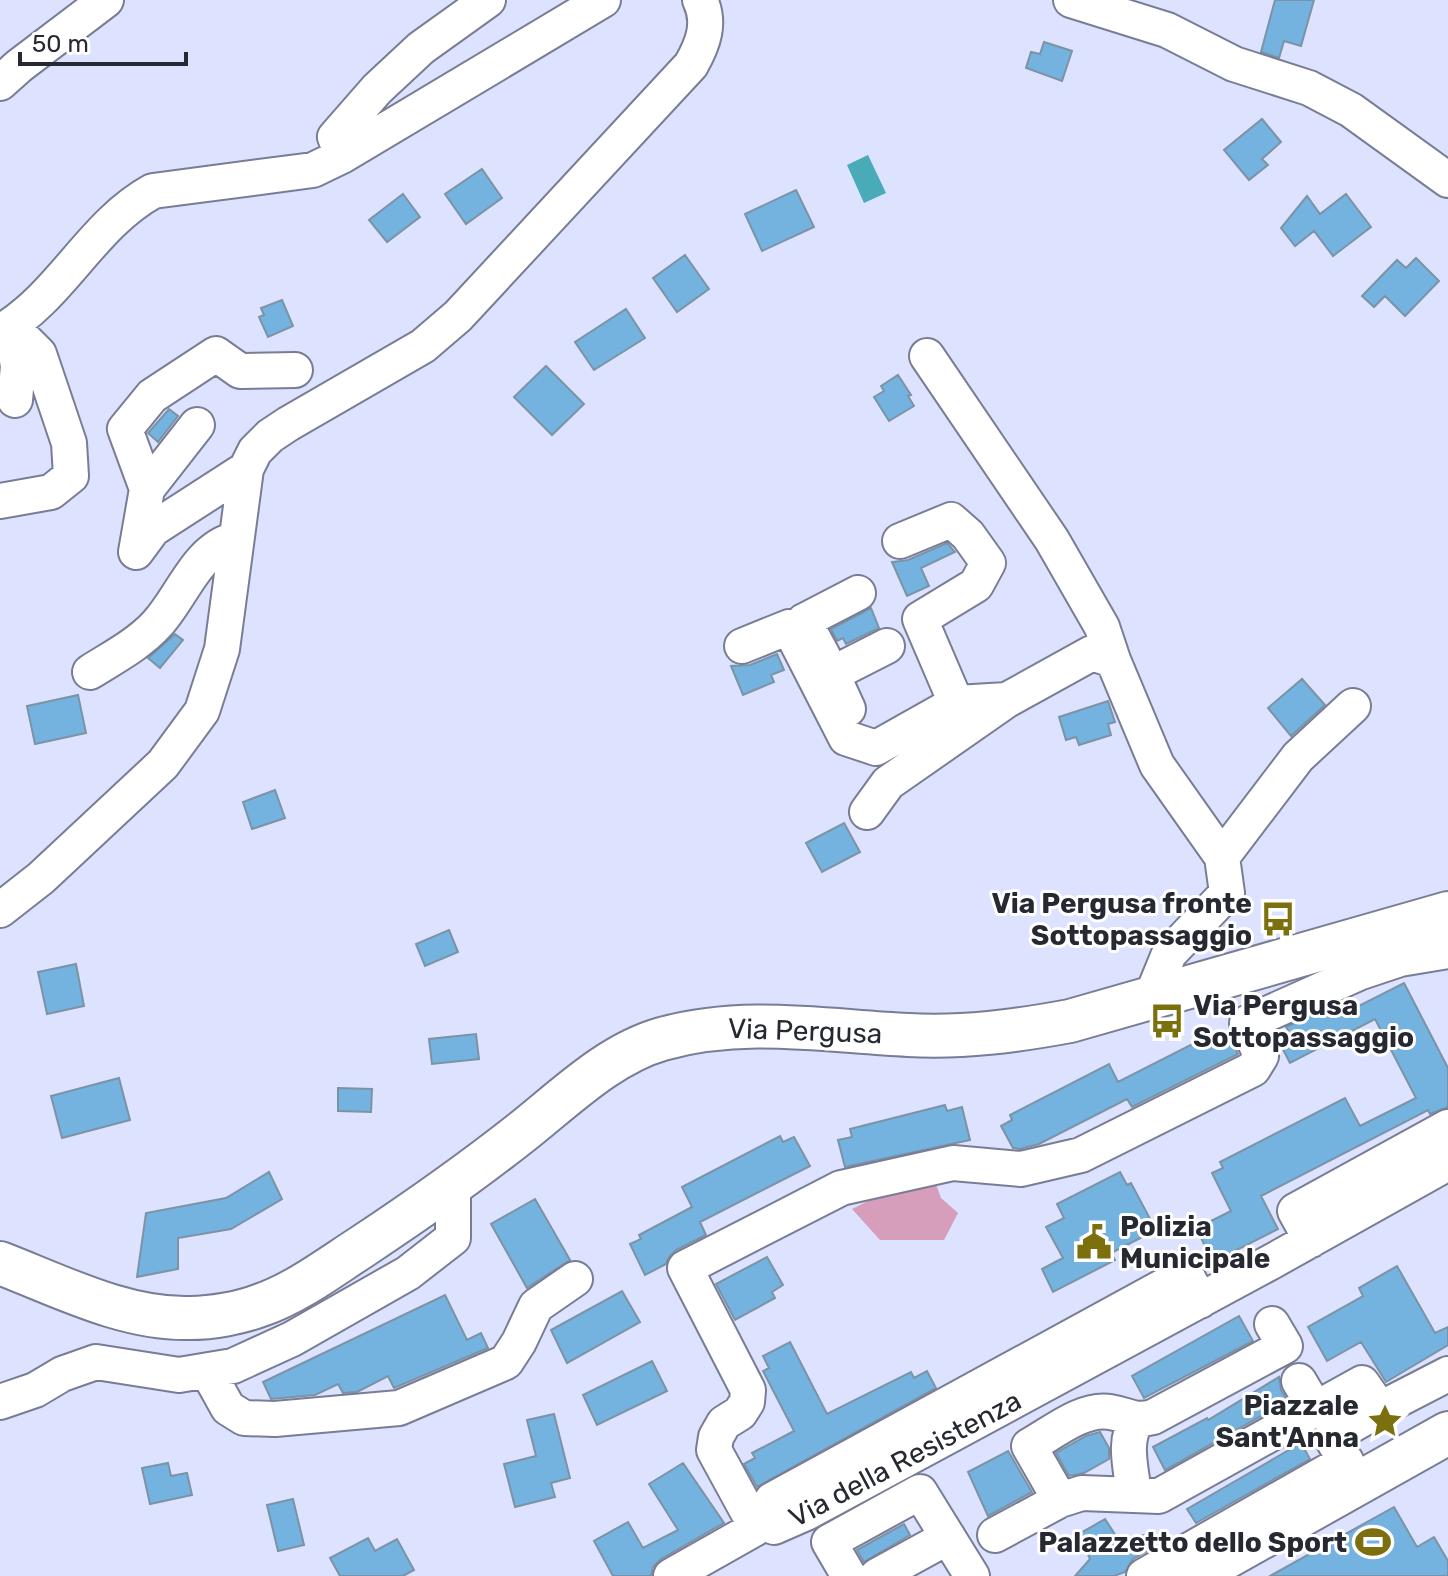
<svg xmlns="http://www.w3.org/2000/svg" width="1448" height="1576" viewBox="0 0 1448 1576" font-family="Rubik,sans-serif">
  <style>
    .green { fill: #d69ebb }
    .water { fill: #48abb7 }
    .building { fill: #74b2e0; stroke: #7c93a5; stroke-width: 2 }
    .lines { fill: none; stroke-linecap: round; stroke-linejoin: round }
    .minor-casing { stroke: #787d95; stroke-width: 38 }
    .major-casing { stroke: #787d95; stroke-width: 46 }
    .minor { stroke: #fff; stroke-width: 34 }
    .major { stroke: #fff; stroke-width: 42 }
    .labels { text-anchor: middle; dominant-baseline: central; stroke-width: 6; stroke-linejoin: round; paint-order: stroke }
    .poi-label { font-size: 28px; font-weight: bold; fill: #262832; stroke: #fff; text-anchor: end }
    .street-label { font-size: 28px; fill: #262832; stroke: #fff }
  </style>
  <rect width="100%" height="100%" fill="#dde3fe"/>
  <path class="green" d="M936,1184L941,1198L958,1213L944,1240H880L852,1209L874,1198Z"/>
  <path class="water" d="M868,155L886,193L864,203L847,165Z"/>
  <path class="building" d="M1275,0H1314L1301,46L1284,41L1279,58L1261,52Z
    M1044,42L1072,51L1062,81L1026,68L1031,52L1040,54Z
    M1262,119L1281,142L1262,159L1268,165L1249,180L1224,150Z
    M482,169L502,198L466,224L445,194Z
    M796,190L814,227L762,251L745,214Z
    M403,194L420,217L387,242L369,220Z
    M1346,194L1371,227L1333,256L1314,231L1295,246L1281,228L1307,196L1320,214Z
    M685,255L709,289L677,312L653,278Z
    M1416,258L1439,281L1405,316L1385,296L1374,307L1362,296L1397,260L1406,268Z
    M282,300L293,326L268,337L259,317L264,315L261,308Z
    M626,309L645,338L594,370L575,342Z
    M546,366L584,404L552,435L514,397Z
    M898,375L911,395L908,396L914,406L889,421L874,397L884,391L881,386Z
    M169,409L178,416L158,442L148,433Z
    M947,543L955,552L921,568L929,586L907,596L892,562L908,560Z
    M871,608L879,628L846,644L843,638L837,641L831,629Z
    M175,634L183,640L160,668L148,658Z
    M777,654L784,670L771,675L774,682L743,695L731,666L750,665Z
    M1302,679L1325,705L1291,736L1268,708Z
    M78,695L86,733L35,744L27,706Z
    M1108,701L1115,722L1108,724L1111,735L1079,745L1076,737L1066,740L1059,717Z
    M275,790L285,818L252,829L243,802Z
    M844,823L860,852L822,872L806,843Z
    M449,930L458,952L425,966L416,944Z
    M76,964L84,1006L47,1014L38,972Z
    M1404,983L1448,1068V1107L1430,1114L1428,1110L1261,1196L1278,1229L1213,1262L1199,1234L1210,1228L1207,1223L1231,1211L1212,1173L1223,1168L1220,1162L1345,1098L1360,1126L1416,1098L1375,1019L1290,1063L1276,1036L1288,1030L1286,1027L1342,1002L1347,1012Z
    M1218,1031L1221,1037L1229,1032L1238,1054L1132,1107L1127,1099L1039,1144L1020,1149L1013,1148L1001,1126L1012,1120L1010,1115L1109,1064L1118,1082Z
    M476,1034L479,1059L432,1064L429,1039Z
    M119,1078L130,1120L62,1138L51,1096Z
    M338,1088L372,1089L371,1112L338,1111Z
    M945,1105L947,1111L962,1107L970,1140L845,1167L838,1140L852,1137L850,1129Z
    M780,1136L783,1142L794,1137L810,1166L700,1222L706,1235L676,1250L669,1257L666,1264L645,1275L630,1244L641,1239L639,1235L692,1207L682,1187Z
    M269,1172L282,1199L231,1229L178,1238V1269L137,1277L146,1213L226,1198Z
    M1120,1172L1127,1185L1131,1183L1156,1230L1111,1253L1115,1260L1053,1292L1042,1269L1063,1258L1046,1227L1064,1218L1057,1204Z
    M535,1199L570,1260L527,1288L491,1224Z
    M767,1257L783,1285L772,1292L775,1298L735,1320L716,1284Z
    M1397,1266L1435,1333L1448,1327V1345L1386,1382L1361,1342L1327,1361L1308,1327L1363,1296L1359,1288Z
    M622,1291L640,1322L567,1363L551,1330Z
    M445,1295L467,1340L481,1333L488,1348L394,1388L388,1376L357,1392L343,1393L338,1384L315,1395L271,1399L263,1382Z
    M1239,1316L1253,1341L1144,1398L1132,1376Z
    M790,1342L827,1414L911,1372L914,1378L927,1371L936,1388L757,1487L744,1464L755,1458L752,1453L794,1431L763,1371L769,1368L763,1356Z
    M652,1361L667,1391L597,1425L583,1395Z
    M1279,1377L1281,1390L1288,1401L1165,1470L1153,1447L1207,1418L1208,1420Z
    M554,1414L570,1478L551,1483L555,1497L515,1507L504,1464L536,1456L527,1420Z
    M1100,1432L1109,1448V1459L1084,1473L1069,1476L1056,1453L1086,1436Z
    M1301,1443L1310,1459L1196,1523L1187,1509Z
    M1008,1451L1032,1492L988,1516L968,1472Z
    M168,1463L171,1476L187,1473L192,1495L150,1504L142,1468Z
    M683,1463L724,1523L661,1559L653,1567L651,1576H613L594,1541L628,1522L643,1548L678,1530L649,1484Z
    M293,1499L304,1545L278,1551L267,1505Z
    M1394,1507L1417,1547L1434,1537L1448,1561V1576H1270Z
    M1105,1519L1120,1542L1144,1535L1147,1551L1133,1559L1125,1572L1114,1576H1075L1090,1559L1079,1534Z
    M904,1524L910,1535L864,1562L857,1550Z
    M368,1538L375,1551L397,1539L414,1570L403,1576H340L330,1558Z"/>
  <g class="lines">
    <g class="minor-casing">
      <path id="minor" d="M1071,0L1167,30L1234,64L1309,88L1351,110L1448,180
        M0,83L19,66L106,0
        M342,156L335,137L377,89L421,48L488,0
        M11,326L18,366L15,400
        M0,332C62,296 91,225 153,191L313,170L342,156L603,0
        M927,356L1052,540L1102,627L1113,660
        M197,425L147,489L136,552L153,529L246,469
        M147,489L125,429L152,396L216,354L240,371L295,370
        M0,501L51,492L71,476L69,443L39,354L11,326
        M900,541L951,520L968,535L988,563L976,585L920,619L956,703
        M742,646L789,627L846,738L876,748L956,703L1007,700L1092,653L1113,660L1157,765L1222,857L1227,893L1169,954L1151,998
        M823,656L804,621L858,593
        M90,672C112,658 139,644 157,624C183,596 196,549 236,539
        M848,709L832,674L887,646
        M867,812L888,783L1007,700
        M1222,857L1298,757L1353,706
        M0,910L41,878L163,764L202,711L222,649L246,469L255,451L270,436L288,424L423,346L458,316L691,65C703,44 711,23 700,0
        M1448,951L1400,959L1361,972L1247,1023L1261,1056L1253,1069L1081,1155L1021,1169L953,1163L841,1188L685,1268L748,1390L747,1402L740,1413L724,1423L716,1437L714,1450L750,1516L774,1527L806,1513L1271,1262L1448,1163
        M1311,1240L1295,1211L1448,1127
        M208,1372L228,1408L244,1418L275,1419L399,1408L506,1362L519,1342L536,1306L575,1279
        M1299,1381L1315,1408
        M0,1402L35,1390L62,1374L96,1362L179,1375L233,1366L292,1339L408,1273L453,1238V1186
        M1380,1409L1448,1374
        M1134,1495C1132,1471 1122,1441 1137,1421
        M772,1500L1186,1274L1200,1301
        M1060,1500L1029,1446C1051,1434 1083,1407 1110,1412C1129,1415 1133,1422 1153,1417L1285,1346L1272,1324
        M995,1535L1060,1500L1082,1493L1159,1496L1362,1383L1380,1409L1331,1437L1359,1483
        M671,1576L763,1524
        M849,1576L829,1542L920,1492L972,1576
        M877,1576L948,1537
        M1144,1576L1346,1461"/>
    </g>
    <g class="major-casing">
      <path id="major" d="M0,1263C60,1286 125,1320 190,1318C212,1318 240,1313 261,1305C296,1293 329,1268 360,1248C416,1211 470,1173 522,1132C565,1098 609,1054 662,1039C744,1016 825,1031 908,1035C963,1038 1016,1031 1070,1021L1448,913
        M1193,1576L1448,1433"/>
    </g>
    <use href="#minor" class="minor"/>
    <use href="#major" class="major"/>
  </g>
  <defs>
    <g id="bus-bare" transform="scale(2.76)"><path d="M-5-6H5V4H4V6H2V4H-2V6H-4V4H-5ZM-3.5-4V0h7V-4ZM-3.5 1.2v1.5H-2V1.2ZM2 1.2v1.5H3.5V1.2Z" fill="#7b6f0e" stroke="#fff" stroke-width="2.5" paint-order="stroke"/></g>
    <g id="civic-bare" transform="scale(2.76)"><path d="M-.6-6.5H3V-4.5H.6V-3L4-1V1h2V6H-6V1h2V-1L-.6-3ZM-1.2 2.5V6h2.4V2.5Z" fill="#7b6f0e" stroke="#fff" stroke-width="2.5" paint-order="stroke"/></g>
    <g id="sight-bare" transform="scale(2.76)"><path d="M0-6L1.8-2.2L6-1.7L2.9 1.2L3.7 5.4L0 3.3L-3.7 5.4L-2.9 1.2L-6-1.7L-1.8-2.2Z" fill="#7b6f0e" stroke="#fff" stroke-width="2.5" paint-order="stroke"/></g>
    <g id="stadium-bare" transform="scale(2.76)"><path d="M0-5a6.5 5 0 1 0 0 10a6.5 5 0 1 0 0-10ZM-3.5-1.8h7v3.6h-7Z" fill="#7b6f0e" stroke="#fff" stroke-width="2.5" paint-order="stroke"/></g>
  </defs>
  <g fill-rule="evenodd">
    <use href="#bus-bare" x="1278" y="919"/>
    <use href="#bus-bare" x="1167" y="1021"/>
    <use href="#civic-bare" x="1094" y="1242"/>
    <use href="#sight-bare" x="1385" y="1421"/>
    <use href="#stadium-bare" x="1373" y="1542"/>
  </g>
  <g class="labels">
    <g class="poi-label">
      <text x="1252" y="903">Via Pergusa fronte<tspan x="1252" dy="32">Sottopassaggio</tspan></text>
      <text x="1193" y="1005" text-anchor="start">Via Pergusa<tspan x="1193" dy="32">Sottopassaggio</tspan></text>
      <text x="1120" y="1226" text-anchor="start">Polizia<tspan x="1120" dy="32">Municipale</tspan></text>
      <text x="1359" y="1405">Piazzale<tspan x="1359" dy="32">Sant'Anna</tspan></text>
      <text x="1347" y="1542">Palazzetto dello Sport</text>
    </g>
    <g class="street-label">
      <text transform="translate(805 1031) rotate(2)">Via Pergusa</text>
      <text transform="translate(905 1459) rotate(-28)">Via della Resistenza</text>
    </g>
  </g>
  <path d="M20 52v12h166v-12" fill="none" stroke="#262832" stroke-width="4"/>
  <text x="32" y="52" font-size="24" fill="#262832" stroke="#ffffff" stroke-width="6" paint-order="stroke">50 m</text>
</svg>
